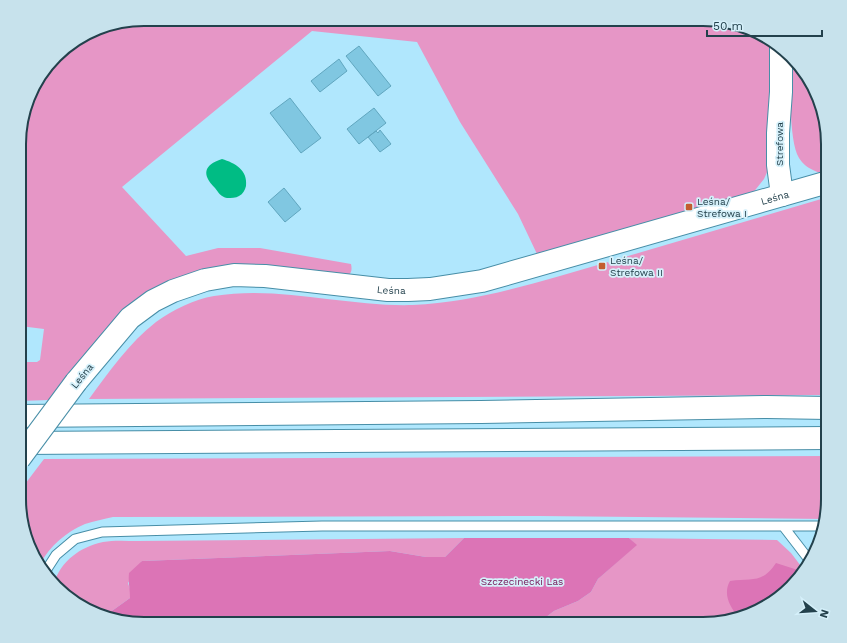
<svg xmlns="http://www.w3.org/2000/svg" width="847" height="643" viewBox="0 0 847 643" font-family="'Work Sans',sans-serif">
  <style>
    .green { fill: #e696c6 }
    .forest { fill: #dc74b6 }
    .water { fill: #00bc84 }
    .lines { fill: none; stroke-linecap: round; stroke-linejoin: round }
    .stream { stroke: #00bc84; stroke-width: 4.5 }
    .building { fill: #80c7e1; stroke: #60a6bf }
    .lane-casing { stroke: #478ea7; stroke-width: 11 }
    .secondary-casing { stroke: #478ea7; stroke-width: 24 }
    .highway-casing { stroke: #478ea7; stroke-width: 24 }
    .path { stroke: #83b2c5; stroke-width: 2.5; stroke-dasharray: 3 3; stroke-linecap: butt }
    .lane { stroke: #fff; stroke-width: 9 }
    .secondary { stroke: #fff; stroke-width: 22 }
    .highway { stroke: #fff; stroke-width: 22 }
    .secondary-bridge-casing { stroke: #478ea7; stroke-width: 24; stroke-linecap: butt }
    .secondary-bridge { stroke: #fff; stroke-width: 22 }
    .poi-dot { fill: #c35d2f; stroke: #d5f0fa; stroke-width: 1.5 }
    .labels { text-anchor: middle; dominant-baseline: central; stroke-width: 3.5; stroke-linejoin: round; paint-order: stroke }
    .street-label { font-size: 10px; fill: #23414c; stroke: #d5f0fa }
    .poi-label { font-size: 10px; fill: #23414c; stroke: #d5f0fa; text-anchor: start }
    .park-label { font-size: 10px; fill: #741557; stroke: #d5f0fa }
    .rim { fill: none; stroke: #23414c; stroke-width: 2 }
  </style>
  <rect width="100%" height="100%" fill="#b0e7fd"/>
  <path class="green" d="M144,19H711L750,28L771,41L772,124L768,170L764,179L752,194L537,254L518,214L460,122L417,42L312,31L122,187L186,256L218,248H260L351,264C352,269 352,272 348,276L205,270L182,276L157,288L121,313L107,327L49,400L20,401V362H37L40,360L44,329L20,326V128L36,82L62,50L104,26Z
    M790,57L815,89L828,144V173C822,174 819,173 813,170C808,168 802,163 799,158C788,139 791,81 790,57Z
    M828,197V395L89,399C109,372 129,343 156,322C173,310 194,299 214,296C279,285 347,307 413,305C480,302 544,280 608,262L609,264L618,261V259Z
    M828,456V507L825,519L539,516L113,517C104,519 94,521 85,524C66,532 50,546 40,564L32,554L19,507V492L44,459Z
    M464,538L445,557H426L390,551L142,561L128,583L130,589V598L109,613L105,617L97,615L62,593L54,583C61,561 80,547 103,542C114,540 127,541 138,541Z
    M629,538L777,540L791,553L804,570L797,581L758,611L703,624H537L554,611L578,601L591,592L598,579L636,545Z"/>
  <path class="forest" d="M464,538H629L637,545L598,579L591,592L578,601L554,611L537,624H136L105,617L109,613L130,598C130,589 128,582 129,573L142,561L390,551L426,557H445Z
    M776,563L801,571L802,573L797,581L758,611L738,616C729,606 723,593 730,581C752,578 762,584 776,563Z"/>
  <path class="water" d="M222,159C235,163 248,170 246,186C245,190 243,194 239,196C236,198 231,198 227,198C221,197 218,192 215,188C202,175 203,165 222,159Z"/>
  <g class="lines">
    <path class="stream" d="M623,622L625,624"/>
  </g>
  <path class="building" d="M359,46L391,86L378,96L346,56Z
    M339,59L347,71L320,92L311,81Z
    M290,98L321,138L301,153L270,113Z
    M374,108L386,123L359,144L347,129Z
    M380,130L391,144L380,152L368,137L376,131L378,133Z
    M284,188L301,209L285,222L268,202Z"/>
  <g class="lines">
    <g class="lane-casing">
      <path id="lane" d="M20,349H21
        M783,526L810,561
        M45,572L56,555L75,539L102,532L322,526H823"/>
    </g>
    <g class="secondary-casing">
      <g id="secondary">
        <path d="M781,48V92L778,133V165L782,195"/>
        <path id="s1" d="M76,382L130,318L153,301L173,291L205,280L234,275L265,276L388,290H408L430,289L482,281L828,182"/>
      </g>
    </g>
    <g class="highway-casing">
      <path id="highway" d="M19,416L481,412L767,407L828,408
        M19,443L828,438"/>
    </g>
    <path class="path" d="M19,484L25,476"/>
    <use href="#lane" class="lane"/>
    <use href="#secondary" class="secondary"/>
    <use href="#highway" class="highway"/>
    <g class="secondary-bridge-casing">
      <path id="secondary-bridge" d="M19,459L76,382"/>
    </g>
    <use href="#secondary-bridge" class="secondary-bridge"/>
  </g>
  <g class="poi-dot">
    <rect x="685" y="203" width="8" height="8" rx="2"/>
    <rect x="598" y="262" width="8" height="8" rx="2"/>
  </g>
  <g class="labels">
    <g class="street-label">
      <text transform="translate(779 144) rotate(-90)">Strefowa</text>
      <text stroke="none"><textPath href="#s1" startOffset="752">Leśna</textPath></text>
      <text stroke="none"><textPath href="#s1" startOffset="356">Leśna</textPath></text>
      <text transform="translate(82 376) rotate(-51)">Leśna</text>
    </g>
    <g class="poi-label">
      <text x="697" y="201">Leśna/<tspan x="697" dy="12">Strefowa I</tspan></text>
      <text x="610" y="260">Leśna/<tspan x="610" dy="12">Strefowa II</tspan></text>
    </g>
    <g class="park-label">
      <text x="522" y="581">Szczecinecki Las</text>
    </g>
  </g>
  <path d="M0 0H847V643H0ZM144 26H703A118 118 0 0 1 821 144V499A118 118 0 0 1 703 617H144A118 118 0 0 1 26 499V144A118 118 0 0 1 144 26Z" fill="#c7e2ec" fill-rule="evenodd"/>
  <path class="rim" d="M144 26H703A118 118 0 0 1 821 144V499A118 118 0 0 1 703 617H144A118 118 0 0 1 26 499V144A118 118 0 0 1 144 26Z"/>
  <g transform="translate(815 611) rotate(107)" stroke="#d5f0fa" stroke-width="3" paint-order="stroke">
  <path d="M0-3L7 15L0 10L-7 15Z" fill="#23414c"/>
  <text y="-6" font-size="11" font-weight="bold" text-anchor="middle" fill="#23414c">N</text>
  </g>
  <path d="M707 30v6h115v-6" fill="none" stroke="#23414c" stroke-width="2"/>
  <text x="713" y="30" font-size="12" fill="#23414c" stroke="#d5f0fa" stroke-width="3" paint-order="stroke">50 m</text>
</svg>
